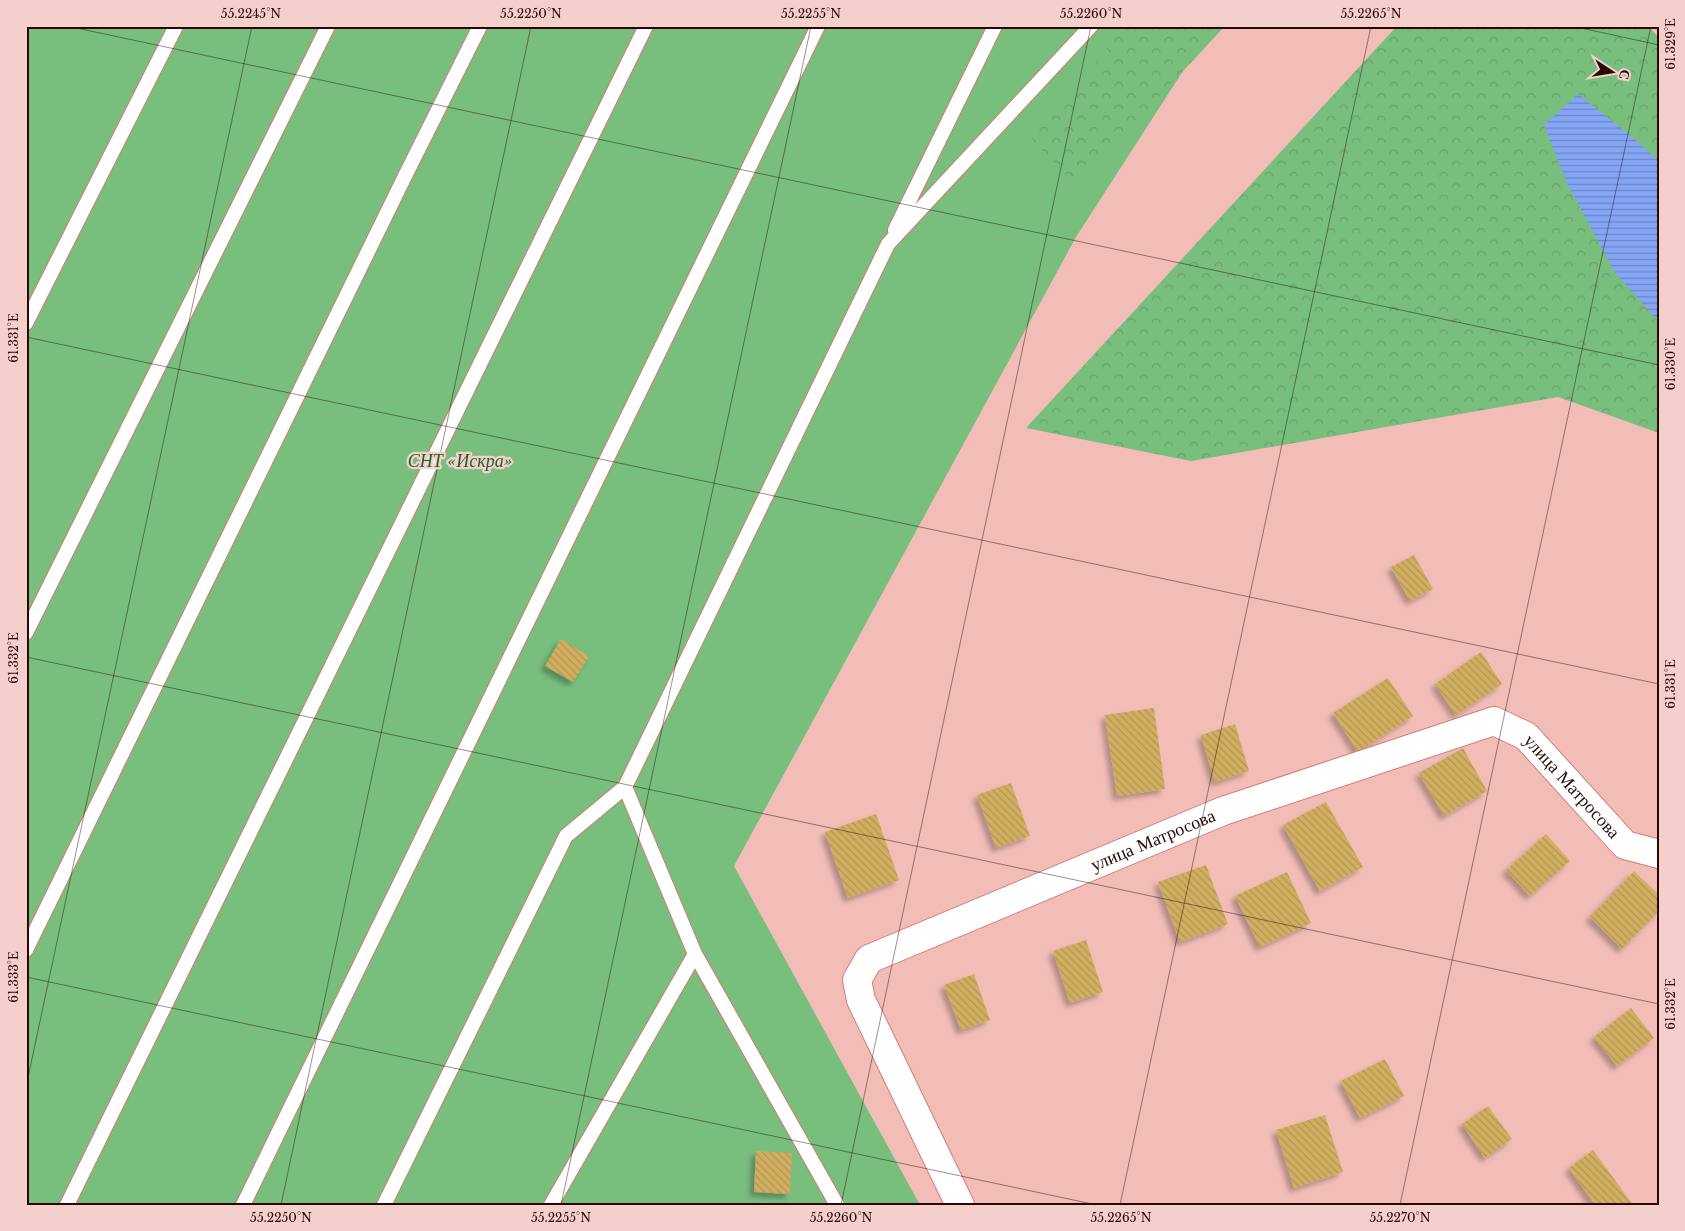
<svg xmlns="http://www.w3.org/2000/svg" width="1685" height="1231" viewBox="0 0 1685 1231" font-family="'Libre Baskerville',serif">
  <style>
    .green { fill: #78be7d }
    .forest { fill: url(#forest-crowns) }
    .water { fill: url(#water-rules) }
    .building { fill: url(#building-back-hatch); filter: url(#shadow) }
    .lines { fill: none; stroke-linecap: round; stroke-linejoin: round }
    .service-casing { stroke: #d17d75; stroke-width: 16 }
    .minor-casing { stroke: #d17d75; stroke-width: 30 }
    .service { stroke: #fff; stroke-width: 14 }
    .minor { stroke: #fff; stroke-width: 28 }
    .ticks { fill: none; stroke: #280907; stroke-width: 1; stroke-opacity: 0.45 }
    .labels { text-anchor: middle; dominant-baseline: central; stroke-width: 4.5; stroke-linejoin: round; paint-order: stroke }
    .park-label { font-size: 18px; font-style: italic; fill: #186526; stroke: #f4cfcb }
    .street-label { font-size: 18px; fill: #280907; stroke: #f4cfcb }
    .neatline { fill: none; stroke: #280907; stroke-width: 2 }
    .ticks-label { font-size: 12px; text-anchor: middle; fill: #280907 }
  </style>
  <defs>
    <pattern id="forest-crowns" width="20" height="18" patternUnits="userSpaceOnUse" patternTransform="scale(1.25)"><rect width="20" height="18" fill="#78be7d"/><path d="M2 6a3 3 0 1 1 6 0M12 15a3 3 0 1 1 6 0" fill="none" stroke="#68a26b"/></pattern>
    <pattern id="water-rules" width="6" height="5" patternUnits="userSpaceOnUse" patternTransform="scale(1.25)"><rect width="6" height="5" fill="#84a6f5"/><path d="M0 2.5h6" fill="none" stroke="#6c85c4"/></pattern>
    <pattern id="building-back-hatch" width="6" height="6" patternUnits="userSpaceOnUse" patternTransform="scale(1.25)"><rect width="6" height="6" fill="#d1ae60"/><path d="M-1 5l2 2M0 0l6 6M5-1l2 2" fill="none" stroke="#b39452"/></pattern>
    <filter id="shadow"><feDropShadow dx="-4.5" dy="4.5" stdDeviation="2.5" flood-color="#0004"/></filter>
  </defs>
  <rect width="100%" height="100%" fill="#f3bdb7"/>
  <path class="green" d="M26,26H1212L1076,237L734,866L920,1205H26Z"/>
  <path class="forest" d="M1126,26H1225L1076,186L1031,138Z
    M1397,26H1648L1659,38V433L1558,397L1191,461L1026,428Z"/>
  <path class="water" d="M1578,94L1631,136L1659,161V322L1615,273L1566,181L1544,125Z"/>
  <path class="building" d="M1414,555L1433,589L1410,601L1391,567Z
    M561,639L589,656L573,682L545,666Z
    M1481,652L1502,684L1456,715L1435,684Z
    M1388,678L1413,716L1358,752L1333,713Z
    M1154,708L1165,789L1117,796L1105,715Z
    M1235,724L1249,771L1215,782L1201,735Z
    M1463,748L1487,791L1444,816L1419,773Z
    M1011,783L1030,836L996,848L977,795Z
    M1326,802L1363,867L1320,891L1283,825Z
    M876,814L899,880L848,898L825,832Z
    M1546,834L1570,861L1530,896L1506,870Z
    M1206,865L1228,924L1180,942L1158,882Z
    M1634,871L1659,895V911L1622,949L1590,917Z
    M1287,872L1311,923L1260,947L1235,896Z
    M1086,940L1103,992L1070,1003L1053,951Z
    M974,974L990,1020L961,1030L944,985Z
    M1631,1008L1654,1038L1617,1066L1594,1037Z
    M1385,1059L1404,1096L1360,1118L1341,1081Z
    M1488,1106L1512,1139L1485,1158L1462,1124Z
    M1325,1115L1343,1172L1294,1188L1276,1130Z
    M1593,1150L1633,1205H1595L1569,1168Z
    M756,1151L792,1153L790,1194L754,1192Z"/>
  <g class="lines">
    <g class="service-casing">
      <path id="service" d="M895,230L995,26
        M26,323L176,26
        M26,633L328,26
        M26,950L406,174L480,26
        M67,1205L646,26
        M243,1205L818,26
        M384,1205L566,836L625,787
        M551,1205L695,954
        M837,1205L695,954L625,787L888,244L1091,26"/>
    </g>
    <g class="minor-casing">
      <g id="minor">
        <path id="s1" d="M960,1205L861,1000L857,980L869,959L1223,811L1494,721L1526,736L1625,845L1659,854"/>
      </g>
    </g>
    <use href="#service" class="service"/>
    <use href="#minor" class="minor"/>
  </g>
  <path class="ticks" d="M67,26L1659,365M1572,26L1659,45M26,337L1659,684M26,657L1659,1004M26,977L1097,1205M26,1087L252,26M281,1205L531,26M561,1205L811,26M841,1205L1091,26M1120,1205L1371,26M1400,1205L1651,26"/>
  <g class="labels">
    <g class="park-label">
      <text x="460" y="461">СНТ «Искра»</text>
    </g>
    <g class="street-label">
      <text stroke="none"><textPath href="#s1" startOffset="1045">улица Матросова</textPath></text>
      <text stroke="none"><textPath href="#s1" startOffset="580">улица Матросова</textPath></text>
    </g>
  </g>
  <rect width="1685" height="1231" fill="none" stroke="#f4cfcb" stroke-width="55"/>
  <g transform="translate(1612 72) rotate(102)" stroke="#f4cfcb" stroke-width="4" paint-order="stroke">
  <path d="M0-4L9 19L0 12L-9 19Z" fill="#280907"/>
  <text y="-8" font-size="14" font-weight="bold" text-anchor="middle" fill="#280907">С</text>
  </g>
  <rect x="28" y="28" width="1630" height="1176" class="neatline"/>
  <g class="ticks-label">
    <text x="251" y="18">55.2245°N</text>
    <text x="531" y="18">55.2250°N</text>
    <text x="811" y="18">55.2255°N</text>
    <text x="1091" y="18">55.2260°N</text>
    <text x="1371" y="18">55.2265°N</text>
    <text transform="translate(1671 44) rotate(-90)" y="4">61.329°E</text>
    <text transform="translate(14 338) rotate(-90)" y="4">61.331°E</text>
    <text transform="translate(1671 364) rotate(-90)" y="4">61.330°E</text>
    <text transform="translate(14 658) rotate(-90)" y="4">61.332°E</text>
    <text transform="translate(1671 684) rotate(-90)" y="4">61.331°E</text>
    <text transform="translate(14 977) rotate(-90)" y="4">61.333°E</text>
    <text transform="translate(1671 1004) rotate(-90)" y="4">61.332°E</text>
    <text x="281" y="1222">55.2250°N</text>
    <text x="561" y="1222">55.2255°N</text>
    <text x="841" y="1222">55.2260°N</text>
    <text x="1121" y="1222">55.2265°N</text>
    <text x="1400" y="1222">55.2270°N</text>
  </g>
</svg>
